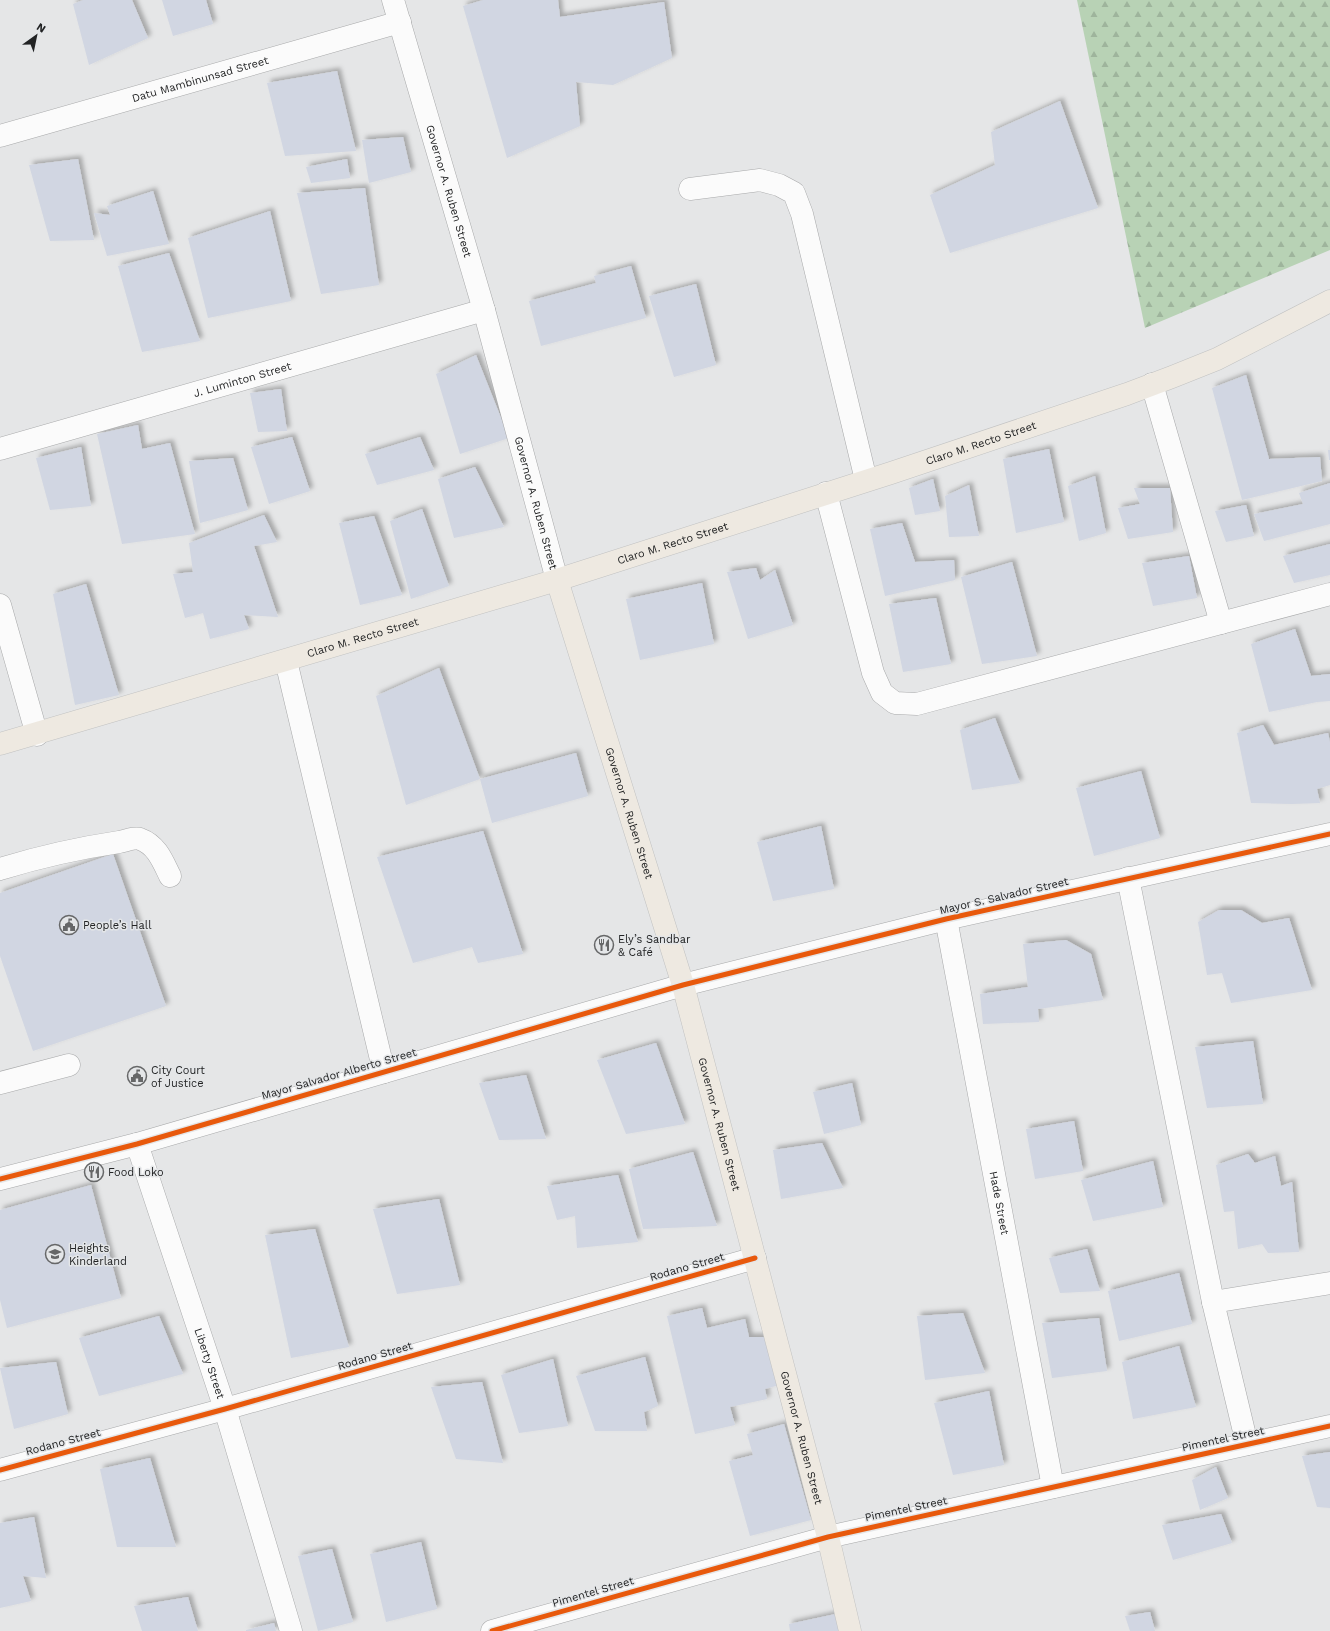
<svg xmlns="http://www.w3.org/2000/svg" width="1330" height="1631" viewBox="0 0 1330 1631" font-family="'Work Sans',sans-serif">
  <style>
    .forest { fill: url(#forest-firs) }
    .building { fill: #d1d6e2; filter: url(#shadow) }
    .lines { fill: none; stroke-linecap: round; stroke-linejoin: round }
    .minor-casing { stroke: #a8a9aa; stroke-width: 23 }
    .major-casing { stroke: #c1c2c2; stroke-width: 23 }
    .minor { stroke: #fbfbfb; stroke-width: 22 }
    .major { stroke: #eee9e1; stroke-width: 22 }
    .cycleway-casing { stroke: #e4e6e8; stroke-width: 8 }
    .cycleway { stroke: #e8590c; stroke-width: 5 }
    .labels { text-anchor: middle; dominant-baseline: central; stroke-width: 3; stroke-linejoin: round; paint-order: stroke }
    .street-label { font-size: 11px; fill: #222324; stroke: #e4e6e8 }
    .poi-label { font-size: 11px; fill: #222324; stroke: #e4e6e8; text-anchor: start }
  </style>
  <defs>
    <pattern id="forest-firs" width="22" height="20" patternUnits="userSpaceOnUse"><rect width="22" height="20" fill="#b8d2b5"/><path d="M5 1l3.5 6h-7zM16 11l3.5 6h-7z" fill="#9eb49c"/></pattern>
    <filter id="shadow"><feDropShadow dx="3.5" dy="-3.5" stdDeviation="2" flood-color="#0004"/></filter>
  </defs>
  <rect width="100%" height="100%" fill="#e5e6e7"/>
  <path class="forest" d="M1077,0H1330V250L1145,328Z"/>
  <path class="building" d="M83,0H132L148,38L89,65L73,4Z
    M162,0H206L213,24L173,36Z
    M483,0H558L560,17L664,2L672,58L613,85L576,82L580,126L507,158L463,6Z
    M337,71L356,151L285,156L267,83Z
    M1060,101L1098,208L950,253L930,195L995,165L991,132Z
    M403,137L411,172L369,183L362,140Z
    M78,159L94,240L50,241L29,165Z
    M347,159L350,178L311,183L306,167Z
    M365,188L379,285L321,294L297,193Z
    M153,191L169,244L107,256L94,213L110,215L107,206Z
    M270,211L291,301L208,318L188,238Z
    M169,253L200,341L142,352L118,266Z
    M631,266L646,318L541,346L529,301L596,283L594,276Z
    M696,284L716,365L674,377L649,296Z
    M476,355L509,438L460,454L436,374Z
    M1246,375L1269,459L1320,457L1322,481L1242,500L1212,388Z
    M281,389L287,431L258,432L250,393Z
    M138,425L142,449L170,443L195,534L122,544L97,434Z
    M292,437L310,491L269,504L251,447Z
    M420,437L434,470L377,485L365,454Z
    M81,447L91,506L50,510L36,458Z
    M1049,449L1064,522L1016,533L1003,459Z
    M1328,450H1330V460H1329Z
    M233,458L248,510L200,523L189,461Z
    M475,467L504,527L454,538L438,479Z
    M1095,476L1106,533L1079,541L1068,486Z
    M933,479L940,511L915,515L909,488Z
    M1330,483V524L1264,541L1254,514L1303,504L1299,493Z
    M969,485L979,536L949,537L945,496Z
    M1134,488H1170L1173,532L1128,539L1118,508L1140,504Z
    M1246,505L1254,536L1226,542L1215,511Z
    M422,509L449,586L411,599L390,521Z
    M264,515L277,542L254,546L278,617L244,615L249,629L210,639L203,613L185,618L173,574L193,572L189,543Z
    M374,516L402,595L360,605L339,523Z
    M902,523L915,562L954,560L955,580L885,596L870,529Z
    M1330,544V575L1294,583L1283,556Z
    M1189,556L1197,598L1153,606L1142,563Z
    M1012,562L1037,656L982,664L961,577Z
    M756,568L760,580L775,570L793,625L748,639L727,572Z
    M702,583L714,644L640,660L626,599Z
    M86,584L119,695L75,705L53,594Z
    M936,598L951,664L903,672L889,604Z
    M1295,629L1311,676L1330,674V701L1317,702L1269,712L1251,644Z
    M439,668L480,779L406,805L376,696Z
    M995,718L1020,783L972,790L960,730Z
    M1263,725L1274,745L1328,733L1330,742V785L1317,789L1320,803L1292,804L1251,803L1237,733Z
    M576,753L588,796L492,823L480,779Z
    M1141,771L1160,838L1094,856L1076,788Z
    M821,826L834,889L773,901L757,842Z
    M483,831L523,954L478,963L472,947L413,963L377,857Z
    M113,854L166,1006L33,1051L0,956V893Z
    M1219,910H1241L1262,923L1289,918L1312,990L1231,1003L1222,973L1207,975L1198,922Z
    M1066,940L1091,954L1103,1000L1038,1009L1039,1022L983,1024L980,994L1028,987L1023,944Z
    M1253,1041L1263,1104L1207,1108L1195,1047Z
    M656,1043L685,1124L626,1134L597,1060Z
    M526,1075L546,1139L499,1140L479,1083Z
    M852,1083L861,1125L824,1134L813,1092Z
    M1074,1121L1083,1171L1035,1179L1026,1129Z
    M822,1143L843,1188L781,1199L773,1150Z
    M693,1152L717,1226L643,1229L629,1169Z
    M1248,1154L1255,1163L1275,1156L1281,1186L1292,1182L1299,1252L1268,1253L1262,1244L1238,1249L1234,1211L1224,1212L1216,1165Z
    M1153,1161L1163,1207L1093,1221L1081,1180Z
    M618,1175L638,1242L577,1248L575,1216L557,1220L547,1186Z
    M91,1185L121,1298L7,1328L0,1300V1210Z
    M439,1199L460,1285L397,1294L373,1209Z
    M315,1229L349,1347L291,1358L265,1235Z
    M1087,1249L1100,1291L1060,1293L1049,1258Z
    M1179,1273L1192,1324L1119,1341L1108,1291Z
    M702,1308L707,1328L745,1319L749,1337H767L779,1385L765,1389L767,1399L730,1407L735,1425L695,1434L667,1316Z
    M963,1313L985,1373L925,1380L917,1316Z
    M159,1316L183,1374L99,1396L79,1338Z
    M1099,1318L1107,1371L1052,1378L1042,1323Z
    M1179,1346L1196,1407L1133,1419L1122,1362Z
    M645,1357L658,1406L644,1412L647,1431H595L576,1376Z
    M553,1359L568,1426L519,1433L501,1375Z
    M56,1362L68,1414L14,1429L0,1368Z
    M482,1382L503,1463L456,1459L431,1387Z
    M989,1391L1004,1465L953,1475L934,1403Z
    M784,1424L811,1520L750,1536L729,1461L753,1455L747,1434Z
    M1330,1452V1508L1317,1507L1302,1456Z
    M150,1458L176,1547H117L100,1469Z
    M1216,1467L1228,1498L1200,1510L1192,1480Z
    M1221,1514L1232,1543L1173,1560L1162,1525Z
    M34,1517L46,1578L23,1576L31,1601L0,1608V1523Z
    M421,1542L437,1609L386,1622L370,1554Z
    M332,1549L353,1622L318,1631L298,1556Z
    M188,1597L198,1631H142L134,1606Z
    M1150,1612L1155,1631H1130L1125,1616Z
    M840,1613L844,1631H790L789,1624Z
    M274,1623L276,1631H246V1630Z"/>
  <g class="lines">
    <g class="minor-casing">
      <g id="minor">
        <path id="s1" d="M393,0L484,310L557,580"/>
        <path id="s2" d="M0,136L400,22"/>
        <path d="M690,189L760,180L779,185L794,193L802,214L866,480"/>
        <path d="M1152,384L1221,623"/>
        <path id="s3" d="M0,449L484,310"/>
        <path d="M826,493L873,673L882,693L895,703L917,704L1330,594"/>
        <path d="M0,605L37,735"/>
        <path d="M286,661L384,1072"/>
        <path d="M0,869C39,857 79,848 119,842C125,841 135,837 140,839C157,845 163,862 170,876"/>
        <path d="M1128,878L1213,1302L1247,1444"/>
        <path id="s4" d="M946,919L1053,1487"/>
        <path d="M0,1083L69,1065"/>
        <path id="s5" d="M137,1144L225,1409L291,1631"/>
        <path d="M0,1179L137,1144L683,985L946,919L1330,834"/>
        <path d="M1213,1302L1330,1283"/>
        <path d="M0,1470L225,1409L755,1258"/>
        <path d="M492,1631L828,1537L1330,1426"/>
      </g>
    </g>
    <g class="major-casing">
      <g id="major">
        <path id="s6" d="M557,580L683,985L828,1537L850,1631"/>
        <path id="s7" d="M0,744L557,580L891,473L1127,394L1172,377L1217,359L1330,301"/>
      </g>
    </g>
    <use href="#minor" class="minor"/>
    <use href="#major" class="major"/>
    <g class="cycleway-casing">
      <path id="cycleway" d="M0,1179L137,1144L683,985L946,919L1330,834
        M0,1470L225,1409L755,1258
        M492,1631L828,1537L1330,1426"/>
    </g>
    <use href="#cycleway" class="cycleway"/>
  </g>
  <defs>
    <g id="civic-ring" transform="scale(1)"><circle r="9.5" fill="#e4e6e8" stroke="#666768" stroke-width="1.5"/><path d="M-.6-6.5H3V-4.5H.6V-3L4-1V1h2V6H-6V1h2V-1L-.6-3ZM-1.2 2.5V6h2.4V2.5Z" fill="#666768"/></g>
    <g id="restaurant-ring" transform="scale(1)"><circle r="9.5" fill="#e4e6e8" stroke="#666768" stroke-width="1.5"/><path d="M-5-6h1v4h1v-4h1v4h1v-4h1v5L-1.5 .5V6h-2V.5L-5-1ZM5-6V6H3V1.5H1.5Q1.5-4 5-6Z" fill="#666768"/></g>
    <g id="school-ring" transform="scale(1)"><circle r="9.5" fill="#e4e6e8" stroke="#666768" stroke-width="1.5"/><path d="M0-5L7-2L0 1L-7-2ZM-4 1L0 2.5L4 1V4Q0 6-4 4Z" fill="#666768"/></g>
  </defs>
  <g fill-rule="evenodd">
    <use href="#civic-ring" x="69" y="925"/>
    <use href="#restaurant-ring" x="604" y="945"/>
    <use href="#civic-ring" x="137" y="1076"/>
    <use href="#restaurant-ring" x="94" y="1172"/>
    <use href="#school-ring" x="55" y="1254"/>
  </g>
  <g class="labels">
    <g class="street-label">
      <text stroke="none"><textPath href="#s2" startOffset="208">Datu Mambinunsad Street</textPath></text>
      <text stroke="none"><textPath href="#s1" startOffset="199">Governor A. Ruben Street</textPath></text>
      <text stroke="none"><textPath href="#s3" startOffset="252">J. Luminton Street</textPath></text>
      <text stroke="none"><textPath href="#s7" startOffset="1026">Claro M. Recto Street</textPath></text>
      <text stroke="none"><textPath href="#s1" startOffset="523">Governor A. Ruben Street</textPath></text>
      <text stroke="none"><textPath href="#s7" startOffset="702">Claro M. Recto Street</textPath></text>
      <text stroke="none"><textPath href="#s7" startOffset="378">Claro M. Recto Street</textPath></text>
      <text stroke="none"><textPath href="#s6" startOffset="244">Governor A. Ruben Street</textPath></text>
      <text transform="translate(1004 896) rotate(-13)">Mayor S. Salvador Street</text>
      <text transform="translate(339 1074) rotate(-16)">Mayor Salvador Alberto Street</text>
      <text stroke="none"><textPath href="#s6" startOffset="568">Governor A. Ruben Street</textPath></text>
      <text stroke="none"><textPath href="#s4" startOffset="289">Hade Street</textPath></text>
      <text transform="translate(687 1267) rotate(-16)">Rodano Street</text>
      <text transform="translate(375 1356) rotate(-16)">Rodano Street</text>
      <text stroke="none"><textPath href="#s5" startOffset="231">Liberty Street</textPath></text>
      <text stroke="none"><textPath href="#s6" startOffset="892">Governor A. Ruben Street</textPath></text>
      <text transform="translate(1223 1439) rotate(-12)">Pimentel Street</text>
      <text transform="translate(63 1442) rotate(-15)">Rodano Street</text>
      <text transform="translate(906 1509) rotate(-12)">Pimentel Street</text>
      <text transform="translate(593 1592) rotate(-16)">Pimentel Street</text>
    </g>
    <g class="poi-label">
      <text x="83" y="925">People’s Hall</text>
      <text x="618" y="939">Ely’s Sandbar<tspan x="618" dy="13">&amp; Café</tspan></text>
      <text x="151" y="1070">City Court<tspan x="151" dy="13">of Justice</tspan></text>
      <text x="108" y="1172">Food Loko</text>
      <text x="69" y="1248">Heights<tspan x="69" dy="13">Kinderland</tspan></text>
    </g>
  </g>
  <g transform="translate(36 36) rotate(33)" stroke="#e4e6e8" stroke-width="3" paint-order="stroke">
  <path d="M0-3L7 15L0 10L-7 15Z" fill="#222324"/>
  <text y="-6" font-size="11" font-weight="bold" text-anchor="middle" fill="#222324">N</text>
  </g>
</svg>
